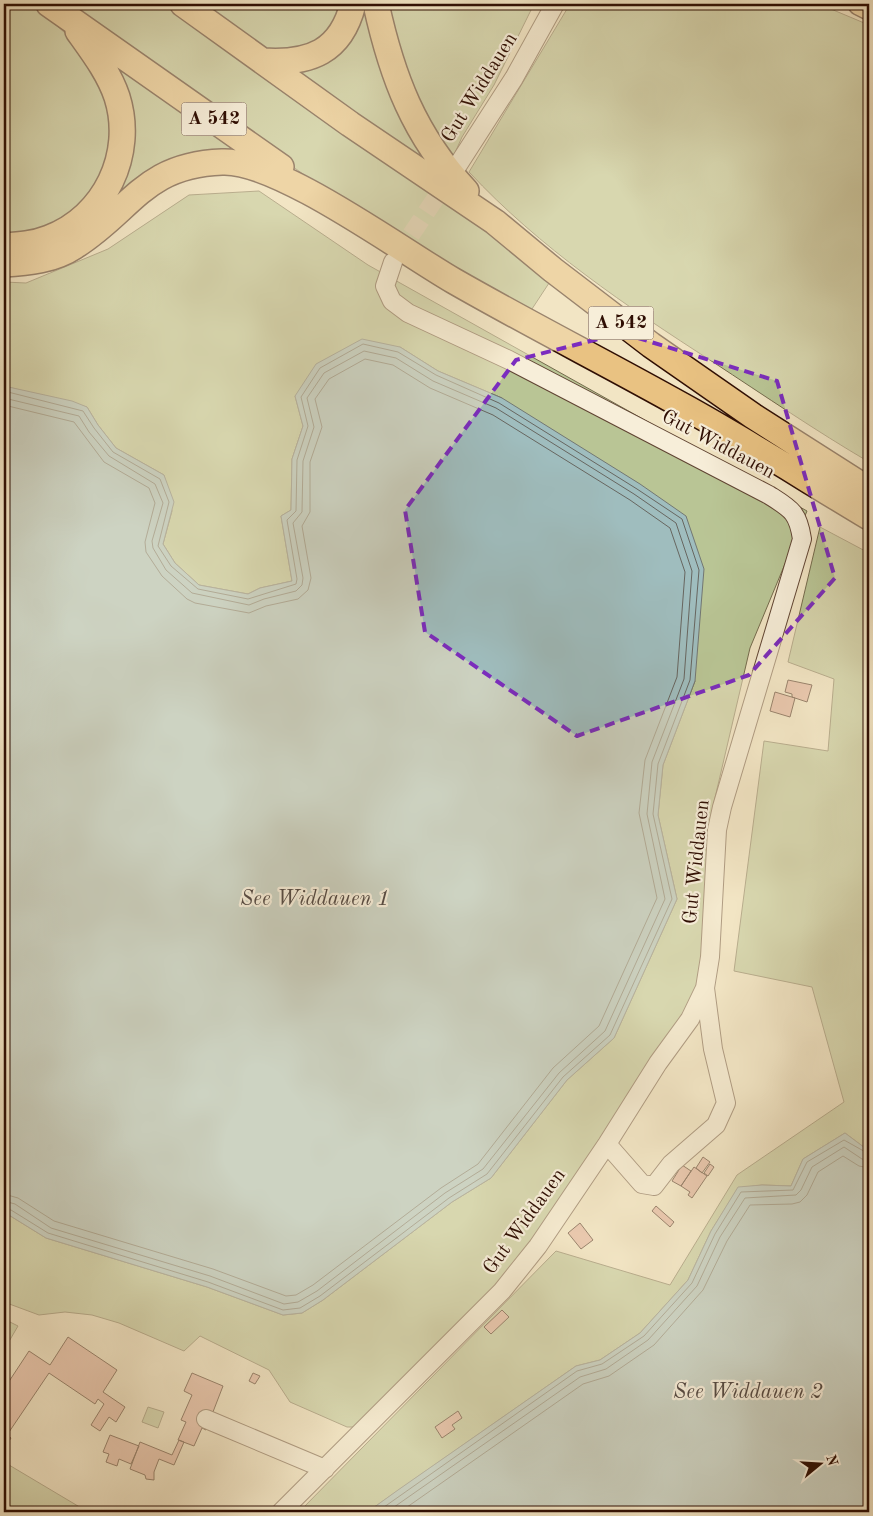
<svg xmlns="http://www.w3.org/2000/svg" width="873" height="1516" viewBox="0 0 873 1516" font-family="'Old Standard TT',serif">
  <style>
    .green { fill: #b9c595; stroke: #746a4c }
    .water { fill: #9fbdbe; stroke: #727773 }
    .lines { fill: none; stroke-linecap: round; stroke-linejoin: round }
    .shore { stroke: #676660; stroke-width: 1 }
    .building { fill: #e0a794; stroke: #2f0e03 }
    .minor-tunnel { stroke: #d5c5a7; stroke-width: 18; stroke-dasharray: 18 9; stroke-linecap: butt }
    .minor-casing { stroke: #604433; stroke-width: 20 }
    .major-casing { stroke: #2f0e03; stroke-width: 24 }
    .highway-casing { stroke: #2f0e03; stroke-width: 28 }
    .minor { stroke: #f7eed9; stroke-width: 18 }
    .major { stroke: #e9c282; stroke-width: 21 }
    .highway { stroke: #e9c282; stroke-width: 25 }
    .marked { fill: none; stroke: #7b2cbf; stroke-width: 4; stroke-dasharray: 10 6; stroke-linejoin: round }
    .labels { text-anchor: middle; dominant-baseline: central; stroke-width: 4.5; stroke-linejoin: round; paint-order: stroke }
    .shield { fill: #f7eed9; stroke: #6b5143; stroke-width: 1 }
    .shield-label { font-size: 19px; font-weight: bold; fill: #2f0e03 }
    .street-label { font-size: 20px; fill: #2f0e03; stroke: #f7eed9 }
    .water-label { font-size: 21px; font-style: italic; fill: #564b44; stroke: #f7eed9 }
  </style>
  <rect width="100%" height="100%" fill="#f2e5c4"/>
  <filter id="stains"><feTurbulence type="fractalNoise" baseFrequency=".004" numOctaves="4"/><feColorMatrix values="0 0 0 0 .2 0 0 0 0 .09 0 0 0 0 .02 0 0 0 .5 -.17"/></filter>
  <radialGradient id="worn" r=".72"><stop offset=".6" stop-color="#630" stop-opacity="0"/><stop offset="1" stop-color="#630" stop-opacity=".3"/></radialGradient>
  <path class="green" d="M4,4H29L46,16L75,42L107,86L113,164L67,224L4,240Z
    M65,4H166L553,277L528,315L338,199Z
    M195,4H347L329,42L272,54Z
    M370,4L442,173L281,66L353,19Z
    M383,4H534L494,85L462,137L450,164L426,129Z
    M570,4H819L869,25V208L863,226L869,227V462C816,431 765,396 713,362C626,306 540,248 469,172Z
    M97,49L258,159L136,187L27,250L122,172Z
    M259,191L368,265L807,511L750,648L714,802L706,959L701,986L579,1173L505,1277L355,1427H347L290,1402L269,1370L200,1336L184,1351L119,1323L92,1315L65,1312L39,1315L4,1302V1212L46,1238L207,1287L283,1315L302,1313L323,1300L452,1202L491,1178L567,1080L614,1038L677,899L658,815L663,765L695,681L502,398L438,371L400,347L295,396L303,426L292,459L291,510L281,516L292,581L260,588L248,594L199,585L175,563L163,544L172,511L164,475L116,448L98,425L87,407L4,386V282L26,283L108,249L189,195Z
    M820,527L869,553V1151L845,1133L803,1159L791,1186L762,1185L738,1188L711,1231L688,1280L640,1333L600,1360L576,1366L373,1508L372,1512H299L556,1251L670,1285L737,1175L844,1102L812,987L734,971L764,741L828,751L834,679L788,662Z
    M4,1319L18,1326L4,1350Z
    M148,1407L164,1412L158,1428L142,1422Z
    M4,1462L88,1512H4Z"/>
  <path class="water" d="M362,339L400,347L438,371L502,398L640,484L686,516L704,569L695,681L663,765L658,815L677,899L614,1038L567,1080L491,1178L452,1202L323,1300L302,1313L283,1315L207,1287L46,1238L4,1212V386L72,401L87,407L98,425L116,448L164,475L174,502L163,544L175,563L199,585L248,594L260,588L292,581L281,516L291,510L292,459L303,426L295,396L316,364Z
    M845,1133L869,1151V1512H372L373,1508L398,1490L576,1366L600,1360L640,1333L688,1280L711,1231L738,1187L762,1185L791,1186L803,1159Z"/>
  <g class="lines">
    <path class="shore" d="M4,391L83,411L94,428L113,452L160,479L169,502L158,546L171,566L198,589L248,599L296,584L297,579L287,520L296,511L297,460L308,426L301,397L320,368L363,344L398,352L436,375L499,403L637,489L682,519L699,570L690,680L658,764L653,814L672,899L610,1035L563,1077L487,1174L449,1198L320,1296L300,1308L283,1310L208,1282L48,1233L11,1210L4,1208
      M4,398L79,416L89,432L109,456L155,484L163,503L152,541L153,548L166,570L192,593L249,605L264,599L296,591L302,585L303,578L293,523L302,512L303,461L314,427L307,398L324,373L364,351L396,358L433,381L496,408L634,494L676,523L692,571L684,679L652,762L647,814L665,899L605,1031L559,1073L483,1169L445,1193L317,1291L298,1302L284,1304L210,1276L51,1228L15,1204L4,1201
      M4,405L74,422L104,462L149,488L155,503L145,542L146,552L162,576L187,599L195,603L249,613L266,606L298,599L308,590L311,578L302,526L310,512V462L322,427L315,399L329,379L365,359L393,365L430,388L493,415L630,500L670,528L685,572L677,677L645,760L639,813L657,898L599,1026L553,1068L478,1164L441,1188L313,1285L296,1295L286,1296L213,1269L54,1221L18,1198L4,1194
      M377,1512L577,1371L602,1364L644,1336L692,1283L715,1234L741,1192L793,1190L807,1162L844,1140L869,1154
      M387,1512L580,1377L606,1369L648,1340L697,1286L720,1237L745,1198L796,1195L801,1190L812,1167L844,1147L862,1159L869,1161
      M400,1512L583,1384L609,1376L654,1345L703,1290L727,1241L750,1205L792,1204L800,1202L807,1195L818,1172L843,1156L859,1166L869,1168"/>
  </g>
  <path class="building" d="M788,680L812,685L807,702L792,697V694L785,692Z
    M775,692L795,698L790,717L770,711Z
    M703,1157L710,1162L702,1173L696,1168Z
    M710,1164L714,1167L708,1176L704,1173Z
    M682,1165L691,1171L681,1186L672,1181Z
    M694,1167L707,1176L692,1198L688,1195L690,1192L681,1186Z
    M656,1206L674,1222L670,1227L652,1211Z
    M580,1223L593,1240L581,1249L568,1233Z
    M502,1310L509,1317L491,1334L484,1327Z
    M68,1337L117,1370L103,1392L125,1407L116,1422L109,1417L100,1431L91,1425L104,1404L98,1399L95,1404L49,1373L7,1435L4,1433V1389L29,1351L50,1365Z
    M192,1373L223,1386L206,1430L202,1428L194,1446L178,1440L186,1422L181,1420L192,1395L184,1391Z
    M253,1373L260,1376L255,1384L249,1381Z
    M458,1411L462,1418L452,1425L455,1429L442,1438L435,1427Z
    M4,1433L11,1438L4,1449Z
    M110,1435L139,1446L131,1464L119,1459L117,1466L106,1462L109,1454L103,1452Z
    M179,1440L184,1442L174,1465L159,1459L154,1472V1480L146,1479L145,1475L130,1469L140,1442L172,1455Z"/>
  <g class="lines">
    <path class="minor-tunnel" d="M396,257L450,177"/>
    <g class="minor-casing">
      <path id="minor" d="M456,168L514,78L555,4
        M607,1144L642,1184L654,1186L671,1164L716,1125L726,1103L713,1049L705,988
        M206,1419L325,1469
        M281,1512L502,1291L538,1246L607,1144L658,1063L690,1019L705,988L710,957L717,830L722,807L802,539C798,512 791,509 769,495L509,360L408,313L392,301L385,286L393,262"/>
    </g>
    <g class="major-casing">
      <path id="major" d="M859,4L869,9"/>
    </g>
    <g class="highway-casing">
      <path id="highway" d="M49,4L281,167
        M183,4L350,124L495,222L553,270L651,345L753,416L869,490
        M376,4C392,77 414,135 466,191
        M263,61C310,64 341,52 353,4
        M4,246C19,245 34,244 49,238C105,217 135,154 117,97C109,73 93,52 78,31
        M4,264C28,263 54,260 75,246C132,210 143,165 222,162C277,159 402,251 454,281C529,324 606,363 681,405C745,440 807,480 869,517"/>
    </g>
    <use href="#minor" class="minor"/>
    <use href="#major" class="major"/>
    <use href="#highway" class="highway"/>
  </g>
  <path d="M0 0H873V1516H0ZM622,333L777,381L835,578L749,675L577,736L425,632L405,510L516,360Z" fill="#f2e5c4" fill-opacity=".55" fill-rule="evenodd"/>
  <path class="marked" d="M622,333L777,381L835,578L749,675L577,736L425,632L405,510L516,360Z"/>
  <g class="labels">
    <g class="shield">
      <rect x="181.5" y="102.5" width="65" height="33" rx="4"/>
      <rect x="588.5" y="306.5" width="65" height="33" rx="4"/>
    </g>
    <g class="shield-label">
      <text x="214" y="119">A 542</text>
      <text x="621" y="323">A 542</text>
    </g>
    <g class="street-label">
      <text transform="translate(480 88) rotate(-58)">Gut Widdauen</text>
      <text transform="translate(718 445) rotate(28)">Gut Widdauen</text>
      <text transform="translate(697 862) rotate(-84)">Gut Widdauen</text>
      <text transform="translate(525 1222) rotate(-54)">Gut Widdauen</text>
    </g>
    <g class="water-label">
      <text x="315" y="899">See Widdauen 1</text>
      <text x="748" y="1392">See Widdauen 2</text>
    </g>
  </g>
  <rect width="873" height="1516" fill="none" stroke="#f2e5c4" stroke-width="20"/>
  <rect x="5" y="5" width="863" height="1506" fill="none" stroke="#2f0e03" stroke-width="2.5"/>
  <rect x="10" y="10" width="853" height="1496" fill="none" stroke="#2f0e03"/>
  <g transform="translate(820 1464) rotate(72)" stroke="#f7eed9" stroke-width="4" paint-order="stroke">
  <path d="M0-4L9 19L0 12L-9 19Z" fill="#2f0e03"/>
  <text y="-8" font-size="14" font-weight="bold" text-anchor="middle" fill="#2f0e03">N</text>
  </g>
  <rect width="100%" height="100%" filter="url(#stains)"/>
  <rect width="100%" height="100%" fill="url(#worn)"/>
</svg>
